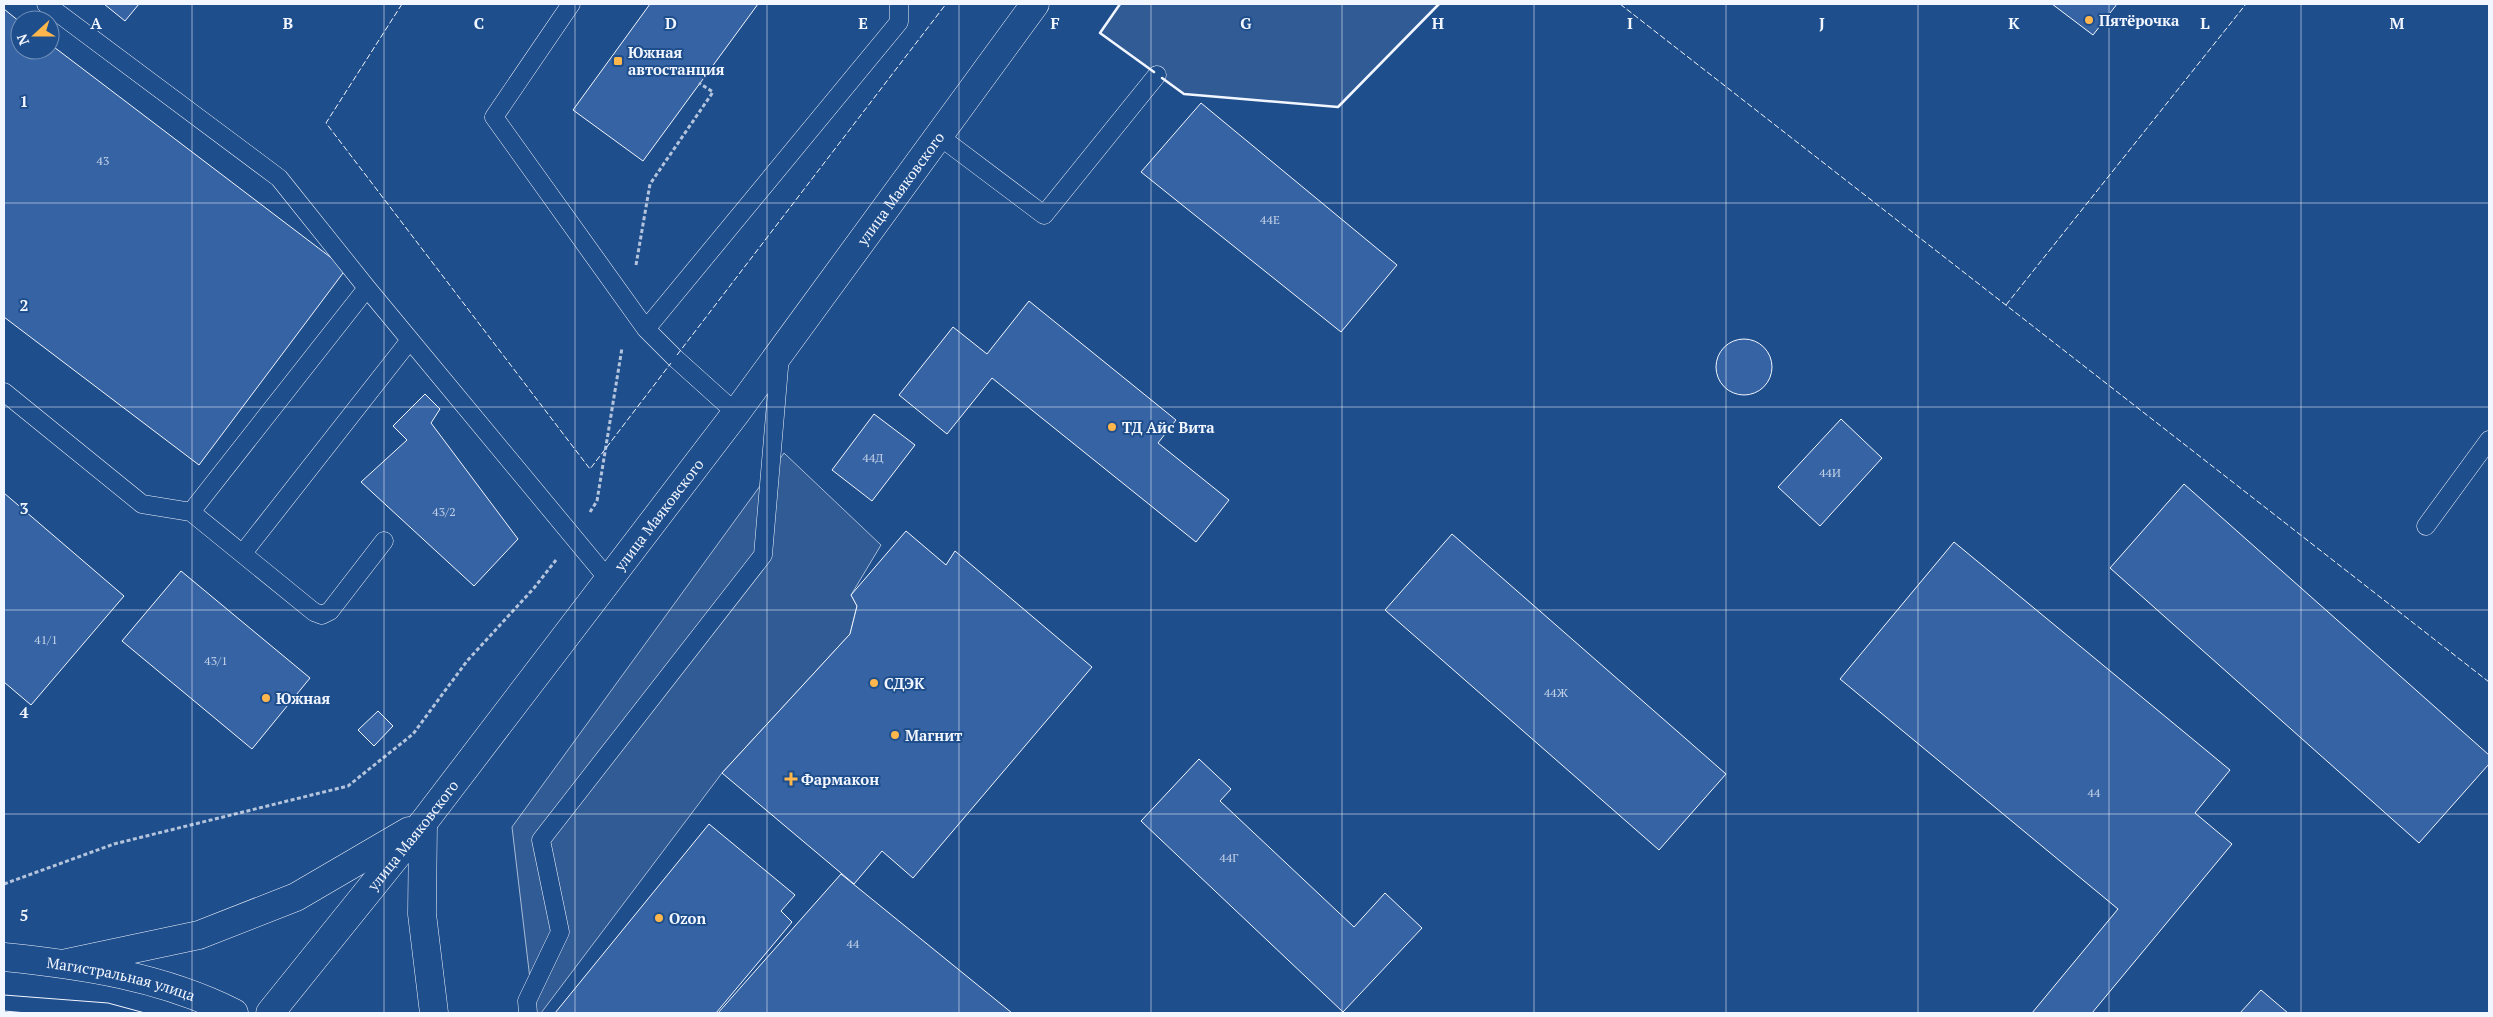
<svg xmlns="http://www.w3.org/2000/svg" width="2493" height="1017" viewBox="0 0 2493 1017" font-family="'PT Serif',serif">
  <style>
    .built { fill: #305b95; stroke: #a8bbd7 }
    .building { fill: #3563a3; stroke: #f2f6ff }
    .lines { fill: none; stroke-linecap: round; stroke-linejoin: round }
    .lane-casing { stroke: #f2f6ff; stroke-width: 19 }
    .primary-casing { stroke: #f2f6ff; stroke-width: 29 }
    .path { stroke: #b3c4dc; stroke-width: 3; stroke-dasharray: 4 2.5; stroke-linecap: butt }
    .lane { stroke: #1f4e8c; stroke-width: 18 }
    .primary { stroke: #1f4e8c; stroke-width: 28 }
    .tram { stroke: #f2f6ff; stroke-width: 1 }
    .fence { stroke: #f2f6ff; stroke-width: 1; stroke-dasharray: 6 2.5; stroke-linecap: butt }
    .wall { stroke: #f2f6ff; stroke-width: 2.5 }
    .grid { fill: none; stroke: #f2f6ff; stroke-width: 1; stroke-opacity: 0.55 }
    .poi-dot { fill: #ffb74d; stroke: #1f4e8c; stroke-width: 2 }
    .labels { text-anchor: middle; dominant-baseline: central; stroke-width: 4; stroke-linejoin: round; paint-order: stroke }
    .number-label { font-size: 12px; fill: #c3d1e8 }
    .poi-label { font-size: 15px; font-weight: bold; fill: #f2f6ff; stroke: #1f4e8c; text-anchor: start }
    .street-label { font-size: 15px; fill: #f2f6ff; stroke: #1f4e8c }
    .grid-label { font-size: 16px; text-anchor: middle; font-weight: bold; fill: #f2f6ff; stroke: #1f4e8c; stroke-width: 4; stroke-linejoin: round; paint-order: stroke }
  </style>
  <rect width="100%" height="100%" fill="#1f4e8c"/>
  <path class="built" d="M1120,4H1439L1338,107L1184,94L1100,33Z
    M784,453L881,545L851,595L857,606L850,634L722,773L541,1013H534L512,827Z"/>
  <path class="building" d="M104,4H139L125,21Z
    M650,4H758L643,161L573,110Z
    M2052,4H2117L2093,35Z
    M4,9L20,22V50H50V44L346,269L199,465L4,317Z
    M1201,103L1397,265L1341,332L1141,172Z
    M1029,301L1176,420L1158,443L1229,500L1196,542L992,378L947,434L899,395L953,327L987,354Z
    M1716 367a28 28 0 1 1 56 0a28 28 0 1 1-56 0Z
    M425,394L440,409L431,423L518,539L474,586L361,482L407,440L393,426Z
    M874,414L915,445L872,501L832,470Z
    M1841,419L1882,458L1820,526L1778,487Z
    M2184,484L2489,755V764L2419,843L2110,568Z
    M4,493L124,596L31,705L4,682Z
    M906,531L946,565L955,551L1092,667L913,878L882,851L854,884L722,773L850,634L857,606L851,595Z
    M1452,534L1726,774L1659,850L1385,610Z
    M1954,542L2230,770L2195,813L2232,844L2092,1013H2032L2118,909L1840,679Z
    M181,571L310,678L252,749L122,641Z
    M378,711L393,726L374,746L358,730Z
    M1199,759L1231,789L1220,801L1354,927L1385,893L1422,928L1343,1012L1141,821Z
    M709,824L795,895L781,911L792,922L716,1013H555Z
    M841,874L1012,1013H718Z
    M2261,990L2288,1013H2240Z"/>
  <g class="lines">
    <g class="lane-casing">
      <path id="lane" d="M46,4L279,178L367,288L609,580
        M571,4L494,117L646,329L675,358L736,413
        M939,136L1044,215L1157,75
        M646,329L899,22V4
        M4,392L142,504L191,512L367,288
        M191,512L314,612L322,615L330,611L384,541
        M2426,526L2489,440
        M243,553L410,340
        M528,1013L527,1001L560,932L541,840L763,555L780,356"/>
    </g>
    <g class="primary-casing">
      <g id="primary">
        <path d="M423,823L422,914L434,1013"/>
        <path id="s1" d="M4,957C83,965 163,977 234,1013"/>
        <path d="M67,963L199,935L296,897L409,831"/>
        <path id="s2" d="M270,1013L423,823L736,413L1035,4"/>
      </g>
    </g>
    <path class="path" d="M636,265L650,184L713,92L699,83
      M590,512L597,501L622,348
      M4,884L114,844L348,786L413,734L467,661L534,588L556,560"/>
    <use href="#lane" class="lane"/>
    <use href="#primary" class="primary"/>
    <path class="tram" d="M4,995L108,1003L145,1013
      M4,1011L27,1013"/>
    <path class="fence" d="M402,4L326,123L590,469L671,363
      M1620,4L2489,682
      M2006,305L2246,4
      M677,355L946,4"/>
    <path class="wall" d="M1120,4L1100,33L1154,72
      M1162,78L1184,94L1338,107L1439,4"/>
  </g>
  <path class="grid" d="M192,4V1013M384,4V1013M575,4V1013M767,4V1013M959,4V1013M1151,4V1013M1342,4V1013M1534,4V1013M1726,4V1013M1918,4V1013M2109,4V1013M2301,4V1013M4,203H2489M4,407H2489M4,610H2489M4,814H2489"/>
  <g class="poi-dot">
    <circle cx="2089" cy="20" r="5"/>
    <rect x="613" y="56" width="10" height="10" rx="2.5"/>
    <circle cx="1112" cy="427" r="5"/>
    <circle cx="874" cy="683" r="5"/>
    <circle cx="266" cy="698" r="5"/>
    <circle cx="895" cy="735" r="5"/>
    <path d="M788.5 771.5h5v5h5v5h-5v5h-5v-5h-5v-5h5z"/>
    <circle cx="659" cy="918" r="5"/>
  </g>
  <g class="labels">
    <g class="number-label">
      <text x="103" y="160">43</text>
      <text x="1270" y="219">44Е</text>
      <text x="873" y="457">44Д</text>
      <text x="1830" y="472">44И</text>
      <text x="444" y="511">43/2</text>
      <text x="46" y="639">41/1</text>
      <text x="216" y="660">43/1</text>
      <text x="1556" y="692">44Ж</text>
      <text x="2094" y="792">44</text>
      <text x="1229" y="857">44Г</text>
      <text x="853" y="943">44</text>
    </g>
    <g class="poi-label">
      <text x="2099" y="20">Пятёрочка</text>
      <text x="628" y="52">Южная<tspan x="628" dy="17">автостанция</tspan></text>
      <text x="1122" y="427">ТД Айс Вита</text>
      <text x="884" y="683">СДЭК</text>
      <text x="276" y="698">Южная</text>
      <text x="905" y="735">Магнит</text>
      <text x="801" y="779">Фармакон</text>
      <text x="669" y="918">Ozon</text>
    </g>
    <g class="street-label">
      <text stroke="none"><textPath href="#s2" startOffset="1038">улица Маяковского</textPath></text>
      <text stroke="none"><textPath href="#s2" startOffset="632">улица Маяковского</textPath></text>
      <text stroke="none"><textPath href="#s2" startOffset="228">улица Маяковского</textPath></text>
      <text stroke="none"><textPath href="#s1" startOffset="119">Магистральная улица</textPath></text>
    </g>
  </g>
  <g class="grid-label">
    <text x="96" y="29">A</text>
    <text x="288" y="29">B</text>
    <text x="479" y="29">C</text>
    <text x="671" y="29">D</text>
    <text x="863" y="29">E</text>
    <text x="1055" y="29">F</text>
    <text x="1246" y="29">G</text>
    <text x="1438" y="29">H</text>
    <text x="1630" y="29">I</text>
    <text x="1822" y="29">J</text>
    <text x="2014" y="29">K</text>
    <text x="2205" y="29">L</text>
    <text x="2397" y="29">M</text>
    <text x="24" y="107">1</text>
    <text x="24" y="311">2</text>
    <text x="24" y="514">3</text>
    <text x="24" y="718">4</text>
    <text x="24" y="921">5</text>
  </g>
  <rect width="2493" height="1017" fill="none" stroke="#f2f6ff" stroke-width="10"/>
  <g transform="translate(35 35) rotate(249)"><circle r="24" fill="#1f4e8c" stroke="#7391ba"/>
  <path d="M0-4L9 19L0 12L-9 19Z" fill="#ffb74d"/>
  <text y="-8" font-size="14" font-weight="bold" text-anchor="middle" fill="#f2f6ff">N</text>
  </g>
</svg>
